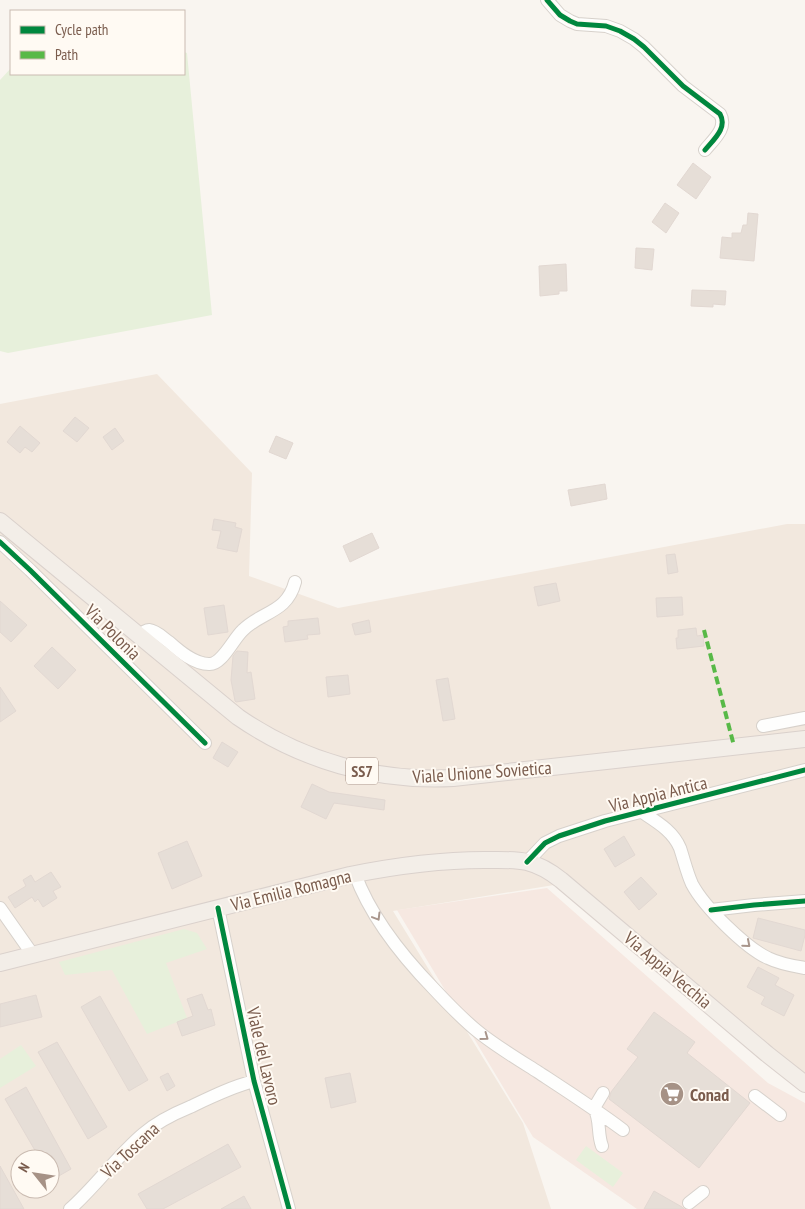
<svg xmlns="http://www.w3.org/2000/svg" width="805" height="1209" viewBox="0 0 805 1209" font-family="'PT Sans Narrow',sans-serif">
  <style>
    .residential { fill: #f2e8de; fill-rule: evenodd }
    .commercial { fill: #f6e8e1 }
    .green { fill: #e7f0db }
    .building { fill: #e6ded7; stroke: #e2d8d2 }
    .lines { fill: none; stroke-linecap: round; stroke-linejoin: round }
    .minor-casing { stroke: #d7d1cb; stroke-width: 14 }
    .major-casing { stroke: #dad1cc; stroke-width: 18 }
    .minor { stroke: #fefefd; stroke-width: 12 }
    .major { stroke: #f3eee8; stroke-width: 16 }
    .quiet { stroke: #58b947; stroke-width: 4; stroke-dasharray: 8 4; stroke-linecap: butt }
    .cycleway-casing { stroke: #fffaf3; stroke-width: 8 }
    .cycleway { stroke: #00873e; stroke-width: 5 }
    .oneway { stroke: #a8958b }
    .labels { text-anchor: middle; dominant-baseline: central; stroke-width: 4; stroke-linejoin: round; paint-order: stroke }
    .shield { fill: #fffaf3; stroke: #a28b7f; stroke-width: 1 }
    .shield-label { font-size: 16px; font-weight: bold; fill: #7a5c4d }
    .street-label { font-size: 18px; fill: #7a5c4d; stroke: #fffaf3 }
    .poi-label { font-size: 18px; font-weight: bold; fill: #7a5c4d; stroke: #fffaf3; text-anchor: start }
  </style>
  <rect width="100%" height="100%" fill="#f9f5f0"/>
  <path class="residential" d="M157,374L252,473L249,576L338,608L787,524H805V1084L560,884L393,911L523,1123L551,1209H0V404ZM20,1159H50V1189H20Z"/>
  <path class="commercial" d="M547,888L768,1083L805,1103V1209H637L533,1137L397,910Z"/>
  <path class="green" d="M184,52L187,53L212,315L8,353L0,351V80L11,68V74H184Z
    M184,929L197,933L207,949L166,963L187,1018L147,1034L112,970L65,975L59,962Z
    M21,1045L36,1066L0,1088V1059Z
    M586,1146L623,1173L613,1187L576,1160Z"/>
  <path class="building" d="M693,163L711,177L696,199L677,185Z
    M665,203L679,213L666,233L652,222Z
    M748,213L758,214L754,261L720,258L722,237L732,238V233H741L743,225H747Z
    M636,248L654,249L652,270L635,268Z
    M566,264L567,291H559V294L540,296L539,266Z
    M692,290L726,291L725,305L713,304V307L691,306Z
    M75,417L89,428L77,442L63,431Z
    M20,426L40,443L32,452L25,447L20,453L7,442Z
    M115,428L124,441L112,450L103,437Z
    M276,436L293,443L286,459L269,452Z
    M605,484L607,499L571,506L568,490Z
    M214,519L236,523L235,527L242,529L237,552L217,548L221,531L212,530Z
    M372,533L379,548L350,562L343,546Z
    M675,554L678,572L668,574L666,555Z
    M556,583L560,601L538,606L534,587Z
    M682,597L683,615L657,617L656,598Z
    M0,601L27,625L11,642L0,632Z
    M224,605L228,632L208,635L204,608Z
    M318,618L320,634L307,635L308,639L285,642L283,627L288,626V621Z
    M369,620L371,632L355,635L352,624Z
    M696,628L697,636L703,635L704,646L677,649L676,638H678V630Z
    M52,647L76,670L58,689L34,666Z
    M237,651L248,652L247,673L251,672L255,699L236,702L235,701L231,680L233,656Z
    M348,675L350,694L328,697L326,677Z
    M448,678L455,719L443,721L436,680Z
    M0,687L16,711L0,722Z
    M222,742L238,752L228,767L213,758Z
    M312,784L329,792L385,800L384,810L334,803L326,819L301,807Z
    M624,836L635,855L615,867L604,849Z
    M187,841L202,876L172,889L158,853Z
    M51,872L61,887L53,891L57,898L43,907L38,899L35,902L32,897L15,908L8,897L26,886L23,880L31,875L35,882Z
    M641,877L657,894L639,910L624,892Z
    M758,918L805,930V935L801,951L753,938Z
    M758,967L779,978L775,985L794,995L784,1016L761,1004L765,997L747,987Z
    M202,994L208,1010L211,1009L215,1025L182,1036L177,1022L193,1016L187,999Z
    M36,995L42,1017L0,1027V1004Z
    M100,996L148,1080L129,1091L81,1007Z
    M654,1012L695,1042L687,1053L750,1103L699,1168L609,1099L611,1092L638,1057L627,1049Z
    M57,1042L107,1127L88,1139L38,1052Z
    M168,1073L175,1086L167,1091L160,1077Z
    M350,1073L356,1102L331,1108L325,1078Z
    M26,1087L71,1169L50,1181V1159H40L5,1099Z
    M228,1144L241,1167L163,1209H147L138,1194Z
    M0,1166L24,1209H0Z
    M654,1191L682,1207L684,1209H644Z
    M244,1196L251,1209H221Z"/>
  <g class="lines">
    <g class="minor-casing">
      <path id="minor" d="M547,0L560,15L570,21L577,24L606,26L620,31L634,39L644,47L683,86L720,114C728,128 713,140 705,150
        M0,542L30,570L205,743
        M139,636C142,633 145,630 149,630C157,631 163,638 169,642C179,651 194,664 209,664C222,665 233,639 243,630C262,611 287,613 295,582
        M763,726L805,718
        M642,812C657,822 673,831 680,848C684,860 687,873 692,884C704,907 746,948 768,958C780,964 793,966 805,968
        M527,862L545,843L559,836L605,821L805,770
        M355,874C371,918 402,956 434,989C449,1005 464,1021 481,1034C499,1048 519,1060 538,1072C567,1091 595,1109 623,1130
        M0,908L33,955
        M218,908L254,1081L289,1209
        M711,910L754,905L805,901
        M755,1096L780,1115
        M594,1108C601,1120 597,1133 602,1146
        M594,1108L603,1093
        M689,1203L703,1192
        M70,1209C96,1186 117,1156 143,1134C157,1122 173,1114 190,1107C211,1097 231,1087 254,1081"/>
    </g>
    <g class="major-casing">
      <path id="major" d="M0,521L238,717C302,761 376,782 453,778L805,739
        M0,963L350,875C395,866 439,860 484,860C498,860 513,859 527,862C539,865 551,872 561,880L767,1054L805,1084"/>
    </g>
    <use href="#minor" class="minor"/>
    <use href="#major" class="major"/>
    <path class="quiet" d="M704,630L734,746"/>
    <g class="cycleway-casing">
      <path id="cycleway" d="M547,0L560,15L570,21L577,24L606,26L620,31L634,39L644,47L683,86L720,114C728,128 713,140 705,150
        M0,542L30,570L205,743
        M527,862L545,843L559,836L605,821L805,770
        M218,908L254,1081L289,1209
        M711,910L754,905L805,901"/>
    </g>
    <use href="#cycleway" class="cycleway"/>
  </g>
  <defs><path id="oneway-chevron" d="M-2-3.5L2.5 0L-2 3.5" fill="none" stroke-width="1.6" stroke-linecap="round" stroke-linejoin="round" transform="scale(1.25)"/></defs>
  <g class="oneway">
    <use href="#oneway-chevron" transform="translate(377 917) rotate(59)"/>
    <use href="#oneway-chevron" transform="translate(747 944) rotate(41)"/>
    <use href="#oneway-chevron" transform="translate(485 1037) rotate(36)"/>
  </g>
  <defs>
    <g id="supermarket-disc" transform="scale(1.25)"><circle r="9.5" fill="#a69286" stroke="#fffaf3"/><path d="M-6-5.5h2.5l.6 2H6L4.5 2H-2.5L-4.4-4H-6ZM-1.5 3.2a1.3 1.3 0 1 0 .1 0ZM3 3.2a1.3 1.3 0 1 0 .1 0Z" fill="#fff"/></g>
  </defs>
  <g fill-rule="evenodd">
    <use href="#supermarket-disc" x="672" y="1094"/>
  </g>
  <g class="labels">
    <rect class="shield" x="346" y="757.5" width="32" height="27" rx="4"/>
    <g class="shield-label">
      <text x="362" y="771">SS7</text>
    </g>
    <g class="street-label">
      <text transform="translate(113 632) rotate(45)">Via Polonia</text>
      <text transform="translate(482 772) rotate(-4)">Viale Unione Sovietica</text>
      <text transform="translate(658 794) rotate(-14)">Via Appia Antica</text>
      <text transform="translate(291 890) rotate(-14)">Via Emilia Romagna</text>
      <text transform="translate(668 970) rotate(40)">Via Appia Vecchia</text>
      <text transform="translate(264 1056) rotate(77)">Viale del Lavoro</text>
      <text transform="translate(130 1150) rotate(-43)">Via Toscana</text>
    </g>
    <g class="poi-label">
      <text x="690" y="1094">Conad</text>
    </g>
  </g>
  <rect x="10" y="10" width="175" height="65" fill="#fffaf3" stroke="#cabbb1"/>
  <rect x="20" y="26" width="25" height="8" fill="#00873e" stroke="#cabbb1"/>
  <text x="55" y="35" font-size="15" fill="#7a5c4d">Cycle path</text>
  <rect x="20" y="51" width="25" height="8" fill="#58b947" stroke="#cabbb1"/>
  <text x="55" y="60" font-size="15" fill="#7a5c4d">Path</text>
  <g transform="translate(35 1174) rotate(300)"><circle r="24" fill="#fffaf3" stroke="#cabbb1"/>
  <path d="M0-4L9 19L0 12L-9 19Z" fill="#a69286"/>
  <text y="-8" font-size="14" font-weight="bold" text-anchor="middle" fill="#7a5c4d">N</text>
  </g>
</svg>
